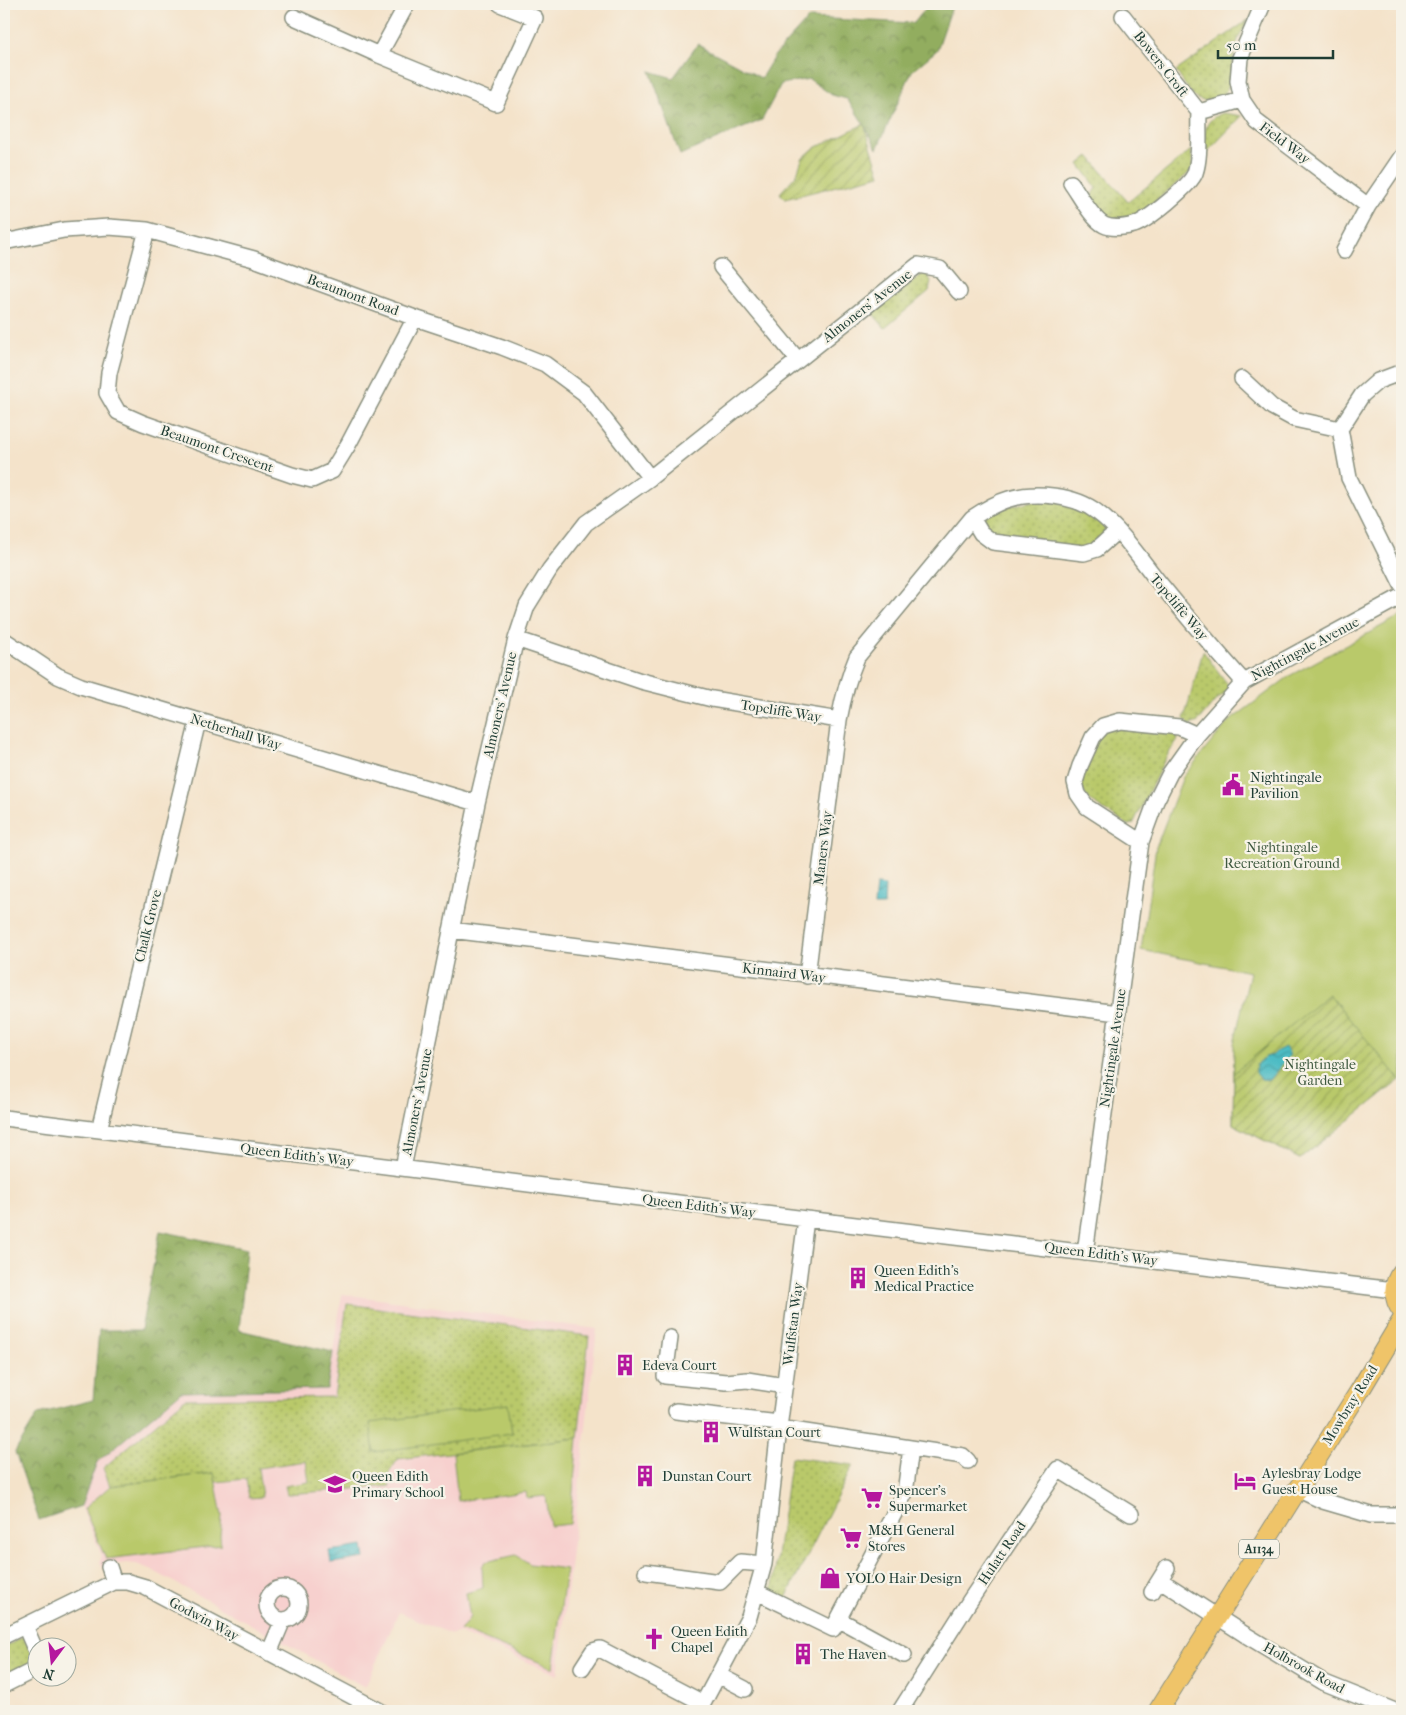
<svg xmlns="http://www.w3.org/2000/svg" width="1406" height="1715" viewBox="0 0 1406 1715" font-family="'IM FELL French Canon',serif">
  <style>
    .built { fill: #f7d0ce }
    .grass { fill: url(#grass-dots); stroke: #6c8350 }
    .forest { fill: url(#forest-crowns); stroke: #58754a }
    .park { fill: #b9c96b; stroke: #6c8350 }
    .garden { fill: url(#garden-furrows); stroke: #6c8350 }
    .water { fill: url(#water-waves); stroke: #367c7c }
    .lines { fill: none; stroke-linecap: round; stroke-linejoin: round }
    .minor-casing { stroke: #8a907f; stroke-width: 18 }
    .major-casing { stroke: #8a907f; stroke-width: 21 }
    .minor { stroke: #fff; stroke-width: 15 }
    .major { stroke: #efc469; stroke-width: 19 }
    .labels { text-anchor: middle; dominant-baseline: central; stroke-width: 4.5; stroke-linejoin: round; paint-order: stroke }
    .shield { fill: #f7f3e8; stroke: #60746a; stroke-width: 1 }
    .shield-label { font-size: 12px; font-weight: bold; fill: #1f3d34 }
    .street-label { font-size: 14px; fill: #1f3d34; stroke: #f7f3e8 }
    .poi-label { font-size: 14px; fill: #1f3d34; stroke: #f7f3e8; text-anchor: start }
    .park-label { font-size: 14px; fill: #3e593f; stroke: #f7f3e8 }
  </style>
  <defs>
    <pattern id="grass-dots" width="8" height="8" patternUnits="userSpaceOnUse" patternTransform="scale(1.25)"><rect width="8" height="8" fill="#b9c96b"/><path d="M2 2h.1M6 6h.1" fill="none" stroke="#96a459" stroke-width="1.8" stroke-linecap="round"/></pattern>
    <pattern id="forest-crowns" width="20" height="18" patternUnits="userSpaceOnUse" patternTransform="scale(1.25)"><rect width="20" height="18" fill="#92ad5f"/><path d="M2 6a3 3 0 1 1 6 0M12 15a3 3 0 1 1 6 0" fill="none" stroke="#778e4f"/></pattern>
    <pattern id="garden-furrows" width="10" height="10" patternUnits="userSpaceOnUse" patternTransform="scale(1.25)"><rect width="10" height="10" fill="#b9c96b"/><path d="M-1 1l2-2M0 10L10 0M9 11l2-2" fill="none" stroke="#96a459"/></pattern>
    <pattern id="water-waves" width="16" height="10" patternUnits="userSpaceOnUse" patternTransform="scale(1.25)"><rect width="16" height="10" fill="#4dbcc4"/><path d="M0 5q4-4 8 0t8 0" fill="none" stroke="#3f9aa0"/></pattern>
  </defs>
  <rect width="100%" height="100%" fill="#f7f3e8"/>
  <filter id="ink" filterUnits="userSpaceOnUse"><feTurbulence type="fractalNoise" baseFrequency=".02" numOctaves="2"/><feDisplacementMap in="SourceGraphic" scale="10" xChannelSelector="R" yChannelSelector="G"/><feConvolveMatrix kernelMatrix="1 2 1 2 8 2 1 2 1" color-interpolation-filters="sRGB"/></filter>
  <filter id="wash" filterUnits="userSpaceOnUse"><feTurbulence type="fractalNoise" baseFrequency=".0096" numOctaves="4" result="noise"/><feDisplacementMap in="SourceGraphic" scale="20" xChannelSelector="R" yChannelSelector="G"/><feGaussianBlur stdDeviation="1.12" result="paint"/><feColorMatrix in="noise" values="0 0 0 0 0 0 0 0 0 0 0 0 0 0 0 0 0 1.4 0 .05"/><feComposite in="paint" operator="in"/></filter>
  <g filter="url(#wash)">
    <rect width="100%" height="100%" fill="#f4e3ca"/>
    <path class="built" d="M342,1294L597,1329L558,1675L459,1633L451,1634L399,1612L365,1687L150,1569L136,1564L126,1563L117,1564L103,1569L100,1561L102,1556L81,1506L97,1462L181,1392L327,1389Z"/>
    <path class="grass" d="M1248,20C1244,28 1239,36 1236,45C1230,62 1235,97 1212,101C1208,101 1201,101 1197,99C1190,94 1181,78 1176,71Z
      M1223,113L1242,116L1204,155C1205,136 1201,120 1223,113Z
      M1191,150L1193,166L1189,173L1134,219L1110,220L1102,215L1093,200V194L1097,188L1079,164L1089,156L1128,202Z
      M927,274L931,281L929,291L885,328L873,314L921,275Z
      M1046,498L1095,514L1105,529L1104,534L1094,546L1083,550L996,538L983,525L982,517L985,512Z
      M1203,651L1231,689L1216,700L1198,722L1190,725L1184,719Z
      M1104,728L1174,730L1178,739L1165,759L1133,824L1128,825C1118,818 1092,804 1086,796C1072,777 1095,745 1104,728Z
      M347,1304L589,1336L578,1438L398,1459L389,1473L390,1486L287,1494L285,1486L309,1482L306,1461L258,1468L262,1497L249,1498L246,1479L216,1482L213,1473L110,1486L103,1468L185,1399L334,1397Z
      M791,1457L853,1465L786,1598L772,1592Z
      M29,1634L37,1664L4,1685V1647Z"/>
    <path class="forest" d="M929,4H953L937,50L912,71L877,149L864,124L847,99L832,95L809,79L781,84L762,120L680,155L650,71L673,78L698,44L761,78L775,55L809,18L914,23Z
      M160,1231L247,1249L239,1330L333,1352L327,1389L181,1392L97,1462L81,1506L39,1520L15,1452L38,1414L93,1400L99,1330H141Z"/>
    <path class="park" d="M1402,615V1078L1300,1159L1233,1124L1234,1044L1250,972L1141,950L1156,847L1183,777L1227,723L1291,675Z
      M508,1404L512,1433L374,1452L370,1423Z
      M578,1438L570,1524L550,1526L546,1496L527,1498L526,1492L458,1501L453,1453Z
      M214,1473L222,1516L220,1536L221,1545L106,1559L84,1509L110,1486Z
      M516,1555L530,1564L566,1569L553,1668L467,1632L460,1631L470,1617L466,1593L483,1588L482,1567L485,1562Z"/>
    <path class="garden" d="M864,124L880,175L785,199L780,193L797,174L802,159L813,149Z
      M1329,994L1400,1080L1300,1159L1233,1124L1234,1073Z"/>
    <path class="water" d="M876,885L885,886L884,906H874Z
      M1285,1047L1290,1055L1269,1080L1261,1079L1256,1073V1065L1265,1057L1273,1055L1277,1051Z
      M363,1546L365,1558L331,1563L329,1551Z"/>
  </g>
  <g filter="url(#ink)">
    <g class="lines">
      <g class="minor-casing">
        <path id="minor" d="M1263,4L1240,58L1238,81L1242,100L1257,122L1368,206
          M1123,16L1199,112
          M294,17L379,55L496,103L535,18L500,4
          M379,55L407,4
          M1071,183C1079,194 1092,219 1104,225C1112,229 1126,227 1134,225C1147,221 1191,185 1195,173C1201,155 1198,131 1199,112L1242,100
          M147,230L109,373L107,393L118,412L143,423L292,475L312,480L332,471L348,445L415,318
          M4,242L64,230L109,227L147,230L254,259L415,318L502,347L545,364L584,393L650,478
          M1344,251L1368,206L1402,156
          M721,267L798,360
          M1402,372L1378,381L1362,395L1340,429L1349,478L1402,585
          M1242,379L1272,407L1294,419L1340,429
          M972,518L981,533L993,542L1084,553L1097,549L1117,531
          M516,639L641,681L712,699L839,720
          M4,640L58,676L81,686L477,803
          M1141,842L1087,807L1078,794L1075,782L1080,766L1093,737L1103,726L1120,721L1179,727L1197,735
          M451,930L1118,1013
          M807,976L839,720C843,698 848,678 857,657L972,518C984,510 995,503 1009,499C1035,491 1075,495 1097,512C1122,530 1143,563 1162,586C1189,619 1216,651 1244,682
          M4,1118L806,1219L1394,1290
          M99,1130L198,721
          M403,1168L477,803L516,639L527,606L550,569L586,523L650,478L918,265L940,269L959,292
          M1085,1253L1141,842L1156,801L1170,773L1197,735L1244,682L1402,596
          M670,1338L665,1376L726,1382L747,1380L785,1386
          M676,1411L779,1423
          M779,1428L963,1456L968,1461
          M1297,1489L1323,1501L1371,1515H1402
          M109,1567L114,1582
          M646,1572L720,1582L740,1562L764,1564
          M1160,1580L1244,1634L1325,1683L1395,1711
          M267 1604a16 16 0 1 1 32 0a16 16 0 1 1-32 0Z
          M757,1592L833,1629L905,1493L911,1448
          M1152,1592L1167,1568
          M838,1619L904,1655
          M25,1626L38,1656
          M4,1636L114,1582H128L145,1587L380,1711
          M269,1653L283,1620
          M582,1668L593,1651L600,1649L703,1703
          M718,1675L745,1689
          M4,1685L36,1669L38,1664
          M699,1711L749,1617L764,1564L779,1428L806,1219
          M900,1711L969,1602L1058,1469L1131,1514"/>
      </g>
      <g class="major-casing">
        <path id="major" d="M1402,1272C1392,1284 1393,1299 1402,1311
          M1158,1711L1362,1387L1402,1320"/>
      </g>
      <use href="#minor" class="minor"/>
      <use href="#major" class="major"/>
    </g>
  </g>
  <defs>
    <g id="civic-bare" transform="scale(1.725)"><path d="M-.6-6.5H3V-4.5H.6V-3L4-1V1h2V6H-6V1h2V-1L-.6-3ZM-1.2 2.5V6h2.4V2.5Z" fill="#b5179e" stroke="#f7f3e8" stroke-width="2.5" paint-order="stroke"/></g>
    <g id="building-bare" transform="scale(1.725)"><path d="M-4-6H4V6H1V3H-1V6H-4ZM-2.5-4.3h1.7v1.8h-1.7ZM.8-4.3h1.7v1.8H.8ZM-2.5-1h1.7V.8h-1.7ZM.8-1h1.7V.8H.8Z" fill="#b5179e" stroke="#f7f3e8" stroke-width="2.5" paint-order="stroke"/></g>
    <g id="hotel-bare" transform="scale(1.725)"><path d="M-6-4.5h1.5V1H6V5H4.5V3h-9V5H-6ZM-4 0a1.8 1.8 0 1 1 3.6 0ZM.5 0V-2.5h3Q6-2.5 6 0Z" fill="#b5179e" stroke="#f7f3e8" stroke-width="2.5" paint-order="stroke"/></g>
    <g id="school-bare" transform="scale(1.725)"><path d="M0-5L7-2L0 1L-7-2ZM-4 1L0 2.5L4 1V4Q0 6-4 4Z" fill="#b5179e" stroke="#f7f3e8" stroke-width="2.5" paint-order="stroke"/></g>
    <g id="supermarket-bare" transform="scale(1.725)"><path d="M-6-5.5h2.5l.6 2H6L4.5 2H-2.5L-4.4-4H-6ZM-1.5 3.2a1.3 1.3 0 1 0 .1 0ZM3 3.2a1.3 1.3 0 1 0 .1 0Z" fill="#b5179e" stroke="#f7f3e8" stroke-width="2.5" paint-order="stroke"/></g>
    <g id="shop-bare" transform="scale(1.725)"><path d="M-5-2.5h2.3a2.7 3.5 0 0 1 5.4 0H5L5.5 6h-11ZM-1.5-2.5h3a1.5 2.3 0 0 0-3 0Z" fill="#b5179e" stroke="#f7f3e8" stroke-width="2.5" paint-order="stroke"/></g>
    <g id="church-bare" transform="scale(1.725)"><path d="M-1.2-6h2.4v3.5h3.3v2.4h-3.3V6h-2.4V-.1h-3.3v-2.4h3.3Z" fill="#b5179e" stroke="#f7f3e8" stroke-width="2.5" paint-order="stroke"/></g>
  </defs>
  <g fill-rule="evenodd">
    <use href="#civic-bare" x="1233" y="785"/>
    <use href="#building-bare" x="858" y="1278"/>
    <use href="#building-bare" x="625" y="1365"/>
    <use href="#building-bare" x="711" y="1432"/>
    <use href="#building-bare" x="645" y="1476"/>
    <use href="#hotel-bare" x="1245" y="1481"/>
    <use href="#school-bare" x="335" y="1484"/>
    <use href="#supermarket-bare" x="872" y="1498"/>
    <use href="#supermarket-bare" x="851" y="1538"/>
    <use href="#shop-bare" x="830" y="1578"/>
    <use href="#church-bare" x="654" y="1639"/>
    <use href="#building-bare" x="803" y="1654"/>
  </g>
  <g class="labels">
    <rect class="shield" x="1239" y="1539.5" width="40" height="19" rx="4"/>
    <g class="shield-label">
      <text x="1259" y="1549">A1134</text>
    </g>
    <g class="street-label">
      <text transform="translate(1161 64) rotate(52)">Bowers Croft</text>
      <text transform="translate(1285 143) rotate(37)">Field Way</text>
      <text transform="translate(353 295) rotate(20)">Beaumont Road</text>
      <text transform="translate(867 306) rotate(-38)">Almoners' Avenue</text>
      <text transform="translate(217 449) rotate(19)">Beaumont Crescent</text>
      <text transform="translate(1179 607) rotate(50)">Topcliffe Way</text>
      <text transform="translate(1305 649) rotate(-28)">Nightingale Avenue</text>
      <text transform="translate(500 705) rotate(-77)">Almoners' Avenue</text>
      <text transform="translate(781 711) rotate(9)">Topcliffe Way</text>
      <text transform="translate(236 732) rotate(17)">Netherhall Way</text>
      <text transform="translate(823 848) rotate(-83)">Maners Way</text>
      <text transform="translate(148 926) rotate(-76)">Chalk Grove</text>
      <text transform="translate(784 973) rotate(7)">Kinnaird Way</text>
      <text transform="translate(1113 1048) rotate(-82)">Nightingale Avenue</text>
      <text transform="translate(417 1102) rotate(-79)">Almoners' Avenue</text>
      <text transform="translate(297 1155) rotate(7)">Queen Edith's Way</text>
      <text transform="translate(699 1206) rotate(7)">Queen Edith's Way</text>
      <text transform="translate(1101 1254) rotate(7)">Queen Edith's Way</text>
      <text transform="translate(793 1324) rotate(-83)">Wulfstan Way</text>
      <text transform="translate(1350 1405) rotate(-58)">Mowbray Road</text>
      <text transform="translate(1002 1553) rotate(-56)">Hulatt Road</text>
      <text transform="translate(204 1619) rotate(28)">Godwin Way</text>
      <text transform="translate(1304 1668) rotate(29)">Holbrook Road</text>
    </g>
    <g class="poi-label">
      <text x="1250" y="777">Nightingale<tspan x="1250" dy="16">Pavilion</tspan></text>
      <text x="874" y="1270">Queen Edith's<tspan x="874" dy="16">Medical Practice</tspan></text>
      <text x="642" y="1365">Edeva Court</text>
      <text x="728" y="1432">Wulfstan Court</text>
      <text x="1262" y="1473">Aylesbray Lodge<tspan x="1262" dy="16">Guest House</tspan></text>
      <text x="352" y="1476">Queen Edith<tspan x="352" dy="16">Primary School</tspan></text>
      <text x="662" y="1476">Dunstan Court</text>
      <text x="889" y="1490">Spencer's<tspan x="889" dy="16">Supermarket</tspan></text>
      <text x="868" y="1530">M&amp;H General<tspan x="868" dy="16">Stores</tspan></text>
      <text x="846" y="1578">YOLO Hair Design</text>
      <text x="671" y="1631">Queen Edith<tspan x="671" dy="16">Chapel</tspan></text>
      <text x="820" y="1654">The Haven</text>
    </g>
    <g class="park-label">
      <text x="1282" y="847">Nightingale<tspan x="1282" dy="16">Recreation Ground</tspan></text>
      <text x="1320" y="1064">Nightingale<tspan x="1320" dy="16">Garden</tspan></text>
    </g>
  </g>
  <rect width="1406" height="1715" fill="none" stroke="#f7f3e8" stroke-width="20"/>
  <g transform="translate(52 1662) rotate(195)"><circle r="24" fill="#f7f3e8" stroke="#a1aaa0"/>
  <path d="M0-4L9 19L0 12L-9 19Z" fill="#b5179e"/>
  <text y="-8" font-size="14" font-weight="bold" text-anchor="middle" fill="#1f3d34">N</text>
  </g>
  <path d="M1218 50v8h115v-8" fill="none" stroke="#1f3d34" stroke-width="2.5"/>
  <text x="1226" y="50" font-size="15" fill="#1f3d34" stroke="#f7f3e8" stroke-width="4" paint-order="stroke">50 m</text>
</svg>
